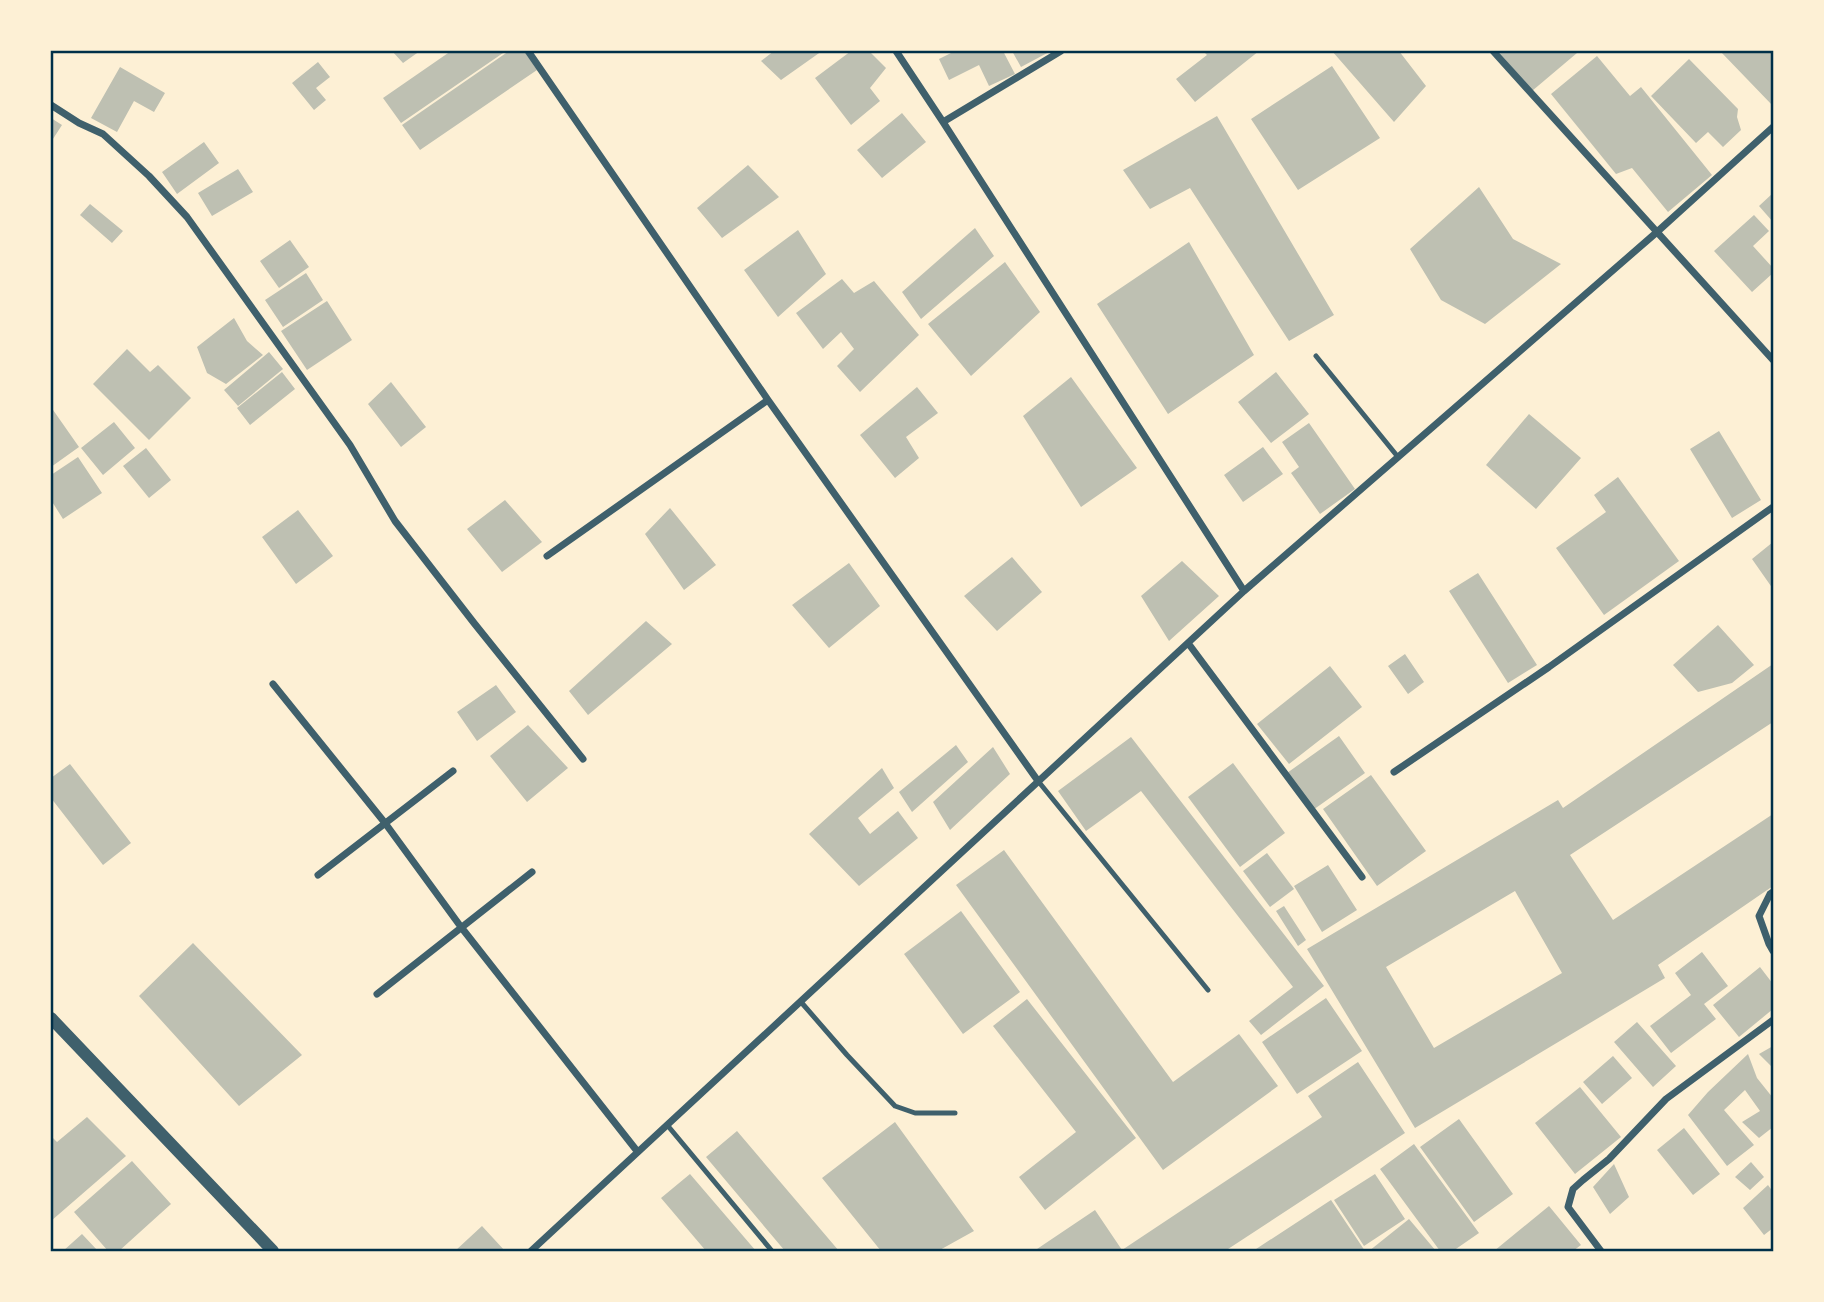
<svg xmlns="http://www.w3.org/2000/svg" width="1824" height="1302" viewBox="0 0 1824 1302" font-family="Signika,sans-serif">
  <style>
    .building { fill: #bec0b2; fill-rule: evenodd }
    .lines { fill: none; stroke-linecap: round; stroke-linejoin: round }
    .service { stroke: #3f606c; stroke-width: 5 }
    .minor { stroke: #3f606c; stroke-width: 7 }
    .tertiary { stroke: #3f606c; stroke-width: 12 }
    .neatline { fill: none; stroke: #003049; stroke-width: 2.5 }
  </style>
  <rect width="100%" height="100%" fill="#fdf0d5"/>
  <path class="building" d="M392,51H420L403,63Z
    M451,51H506L401,123L383,98Z
    M509,51H524L537,70L420,150L402,125Z
    M774,51H822L781,80L761,61Z
    M851,51H869L886,68L870,88L880,101L851,125L815,78Z
    M955,51H1003L1015,74L989,86L979,65L949,80L939,59Z
    M1012,51H1051L1021,67Z
    M1203,51H1259L1195,102L1176,79L1207,55Z
    M1332,51H1399L1426,86L1394,122Z
    M1498,51H1575L1577,53L1532,91Z
    M1720,51H1773V106Z
    M1597,56L1630,96L1641,87L1712,175L1668,212L1632,168L1616,174L1551,94Z
    M1689,59L1738,109L1737,117L1741,130L1723,147L1708,132L1696,143L1651,96Z
    M318,62L330,77L316,88L326,100L314,110L292,83Z
    M1332,66L1380,138L1298,190L1251,119Z
    M120,67L165,93L154,112L134,101L117,132L91,118Z
    M902,113L926,142L882,178L857,150Z
    M1217,116L1334,315L1289,341L1190,188L1150,209L1123,170Z
    M51,118L62,125L51,142Z
    M204,142L219,163L177,194L162,172Z
    M748,165L779,197L722,238L697,208Z
    M238,169L253,192L212,216L198,193Z
    M1479,187L1513,239L1561,264L1485,324L1441,300L1410,249Z
    M1773,193V222L1759,206Z
    M90,204L123,231L112,243L80,215Z
    M1754,215L1769,231L1753,246L1773,268V273L1752,292L1714,251Z
    M975,228L994,256L921,319L902,292Z
    M798,230L826,274L778,317L744,270Z
    M290,240L309,267L279,288L260,261Z
    M1189,242L1254,355L1168,414L1097,304Z
    M1005,262L1040,312L971,376L928,324Z
    M306,273L323,300L283,327L265,300Z
    M842,279L854,293L874,281L919,335L860,392L837,366L854,349L841,332L823,349L796,313Z
    M327,301L352,340L307,370L281,331Z
    M234,318L247,341L263,355L226,384L207,373L197,347Z
    M127,349L150,372L158,365L191,398L149,440L93,384Z
    M269,352L283,369L238,406L224,390Z
    M282,372L295,389L250,425L237,408Z
    M1276,372L1309,414L1271,443L1238,402Z
    M1071,377L1137,468L1081,507L1023,416Z
    M391,382L426,427L401,447L368,404Z
    M917,387L938,413L906,437L919,458L895,478L860,435Z
    M51,407L79,447L51,467Z
    M1529,414L1581,458L1536,509L1486,465Z
    M114,422L135,448L103,475L81,448Z
    M1309,423L1355,489L1320,514L1291,473L1299,467L1282,442Z
    M1719,431L1761,500L1732,518L1690,449Z
    M1263,447L1283,474L1243,502L1224,475Z
    M146,448L171,480L149,498L123,466Z
    M78,457L102,493L63,519L51,500V475Z
    M1618,477L1679,561L1604,615L1556,548L1606,512L1594,495Z
    M505,500L542,542L502,572L467,529Z
    M670,508L716,565L684,590L645,534Z
    M298,510L333,556L296,584L262,537Z
    M1773,542V589L1752,559Z
    M1012,557L1042,592L997,631L964,596Z
    M1182,561L1219,596L1169,641L1141,596Z
    M849,563L880,606L829,648L792,605Z
    M1478,573L1537,665L1508,683L1449,591Z
    M646,621L672,644L588,715L569,691Z
    M1718,625L1754,665L1732,683L1698,692L1673,665Z
    M1405,654L1424,682L1408,694L1388,666Z
    M1773,664V722L1570,855L1613,920L1773,814V886L1658,965L1665,978L1415,1128L1307,949L1558,800L1563,808ZM1515,891L1562,973L1434,1048L1386,967Z
    M1330,666L1362,707L1289,764L1257,724Z
    M496,685L516,712L477,741L457,712Z
    M528,725L568,768L527,802L490,756Z
    M1339,736L1365,773L1313,810L1287,773Z
    M1131,737L1324,986L1261,1035L1249,1021L1293,987L1141,791L1086,831L1058,791Z
    M956,745L968,762L912,812L899,792Z
    M993,747L1010,774L950,830L933,802Z
    M1233,763L1285,833L1240,867L1188,797Z
    M70,764L131,843L103,865L51,798V778Z
    M882,768L894,788L858,818L870,834L898,811L918,838L859,886L809,834Z
    M1371,775L1426,851L1377,886L1323,809Z
    M1004,850L1173,1082L1239,1034L1278,1086L1163,1170L956,885Z
    M1267,853L1294,889L1270,907L1243,871Z
    M1328,865L1357,910L1322,932L1294,886Z
    M1284,906L1306,940L1298,946L1276,911Z
    M961,911L1020,992L963,1034L904,954Z
    M193,943L302,1055L239,1106L139,996Z
    M1702,952L1728,986L1704,1004L1716,1019L1671,1053L1650,1026L1691,995L1675,973Z
    M1760,967L1773,984V1009L1739,1037L1713,1005Z
    M1326,998L1362,1051L1297,1094L1262,1042Z
    M1027,999L1136,1138L1045,1210L1019,1177L1076,1132L993,1026Z
    M1637,1022L1676,1066L1653,1087L1614,1042Z
    M1773,1046V1068L1759,1054Z
    M1748,1054L1757,1078L1773,1098V1127L1759,1138L1742,1122L1760,1111L1745,1090L1724,1110L1754,1145L1727,1166L1688,1115L1708,1092Z
    M1613,1056L1632,1078L1602,1104L1583,1082Z
    M1358,1062L1405,1133L1225,1251H1038L1037,1249L1095,1210L1122,1250L1322,1117L1308,1096Z
    M1580,1087L1621,1137L1575,1174L1535,1123Z
    M87,1117L126,1156L51,1221V1136L57,1142Z
    M1459,1119L1513,1194L1474,1222L1420,1147Z
    M895,1122L974,1231L938,1251H881L822,1178Z
    M1684,1128L1720,1174L1693,1195L1657,1150Z
    M737,1131L839,1251H785L706,1157Z
    M1414,1144L1479,1233L1453,1251H1440L1380,1169Z
    M132,1161L171,1204L119,1251H108L74,1212Z
    M1751,1162L1764,1177L1750,1190L1735,1177Z
    M1614,1164L1629,1197L1610,1214L1593,1187Z
    M690,1174L756,1251H706L661,1198Z
    M1375,1174L1405,1219L1364,1246L1334,1200Z
    M1768,1185L1773,1192V1228L1764,1235L1743,1208Z
    M1331,1200L1365,1251H1253Z
    M1549,1206L1581,1245L1573,1251H1494Z
    M1409,1219L1436,1251H1369Z
    M482,1226L505,1251H455Z
    M82,1234L98,1251H63Z"/>
  <g class="lines">
    <path class="service" d="M1316,356L1398,457
      M1038,781L1208,990
      M801,1002L847,1055L895,1106L915,1113H955
      M668,1126L772,1251"/>
    <path class="minor" d="M528,51L768,400L1038,781
      M896,51L943,122L1244,591
      M1493,51L1773,360
      M51,105L79,123L103,134L149,176L187,217L350,445L395,521L474,623L583,759
      M943,122L1061,51
      M547,556L768,400
      M1188,643L1362,877
      M273,684L385,823L461,927L637,1151
      M1394,772L1549,667L1773,507
      M318,875L453,771
      M1773,892L1770,894L1759,916L1769,944L1773,951
      M377,994L532,872
      M531,1251L1244,591L1657,232L1773,127
      M1601,1251L1568,1207L1573,1189L1583,1180L1609,1159L1666,1099L1773,1020"/>
    <path class="tertiary" d="M51,1018L273,1251"/>
  </g>
  <rect width="1824" height="1302" fill="none" stroke="#fdf0d5" stroke-width="105"/>
  <rect x="52" y="52" width="1720" height="1198" class="neatline"/>
</svg>
